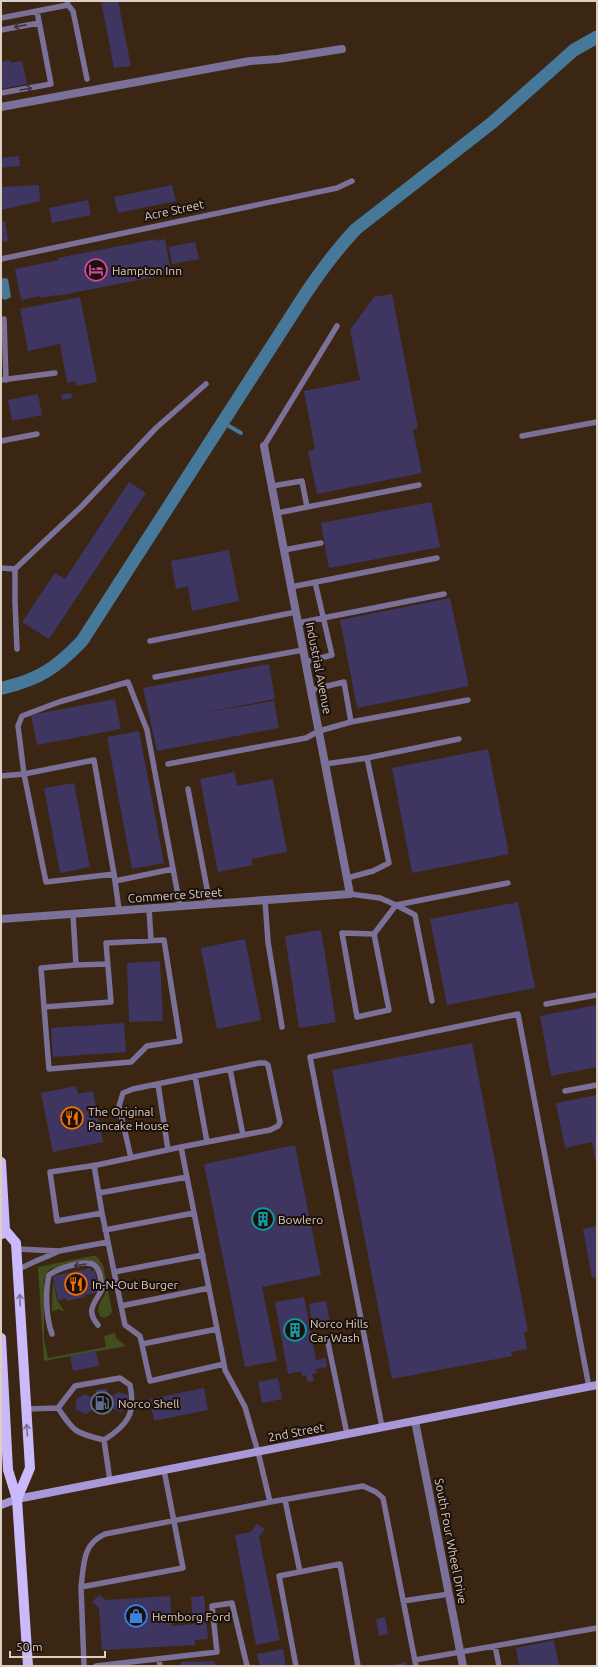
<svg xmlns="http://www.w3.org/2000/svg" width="598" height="1667" viewBox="0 0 598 1667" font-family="Ubuntu,sans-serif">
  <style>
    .green { fill: #414f1f }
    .water { fill: #467899 }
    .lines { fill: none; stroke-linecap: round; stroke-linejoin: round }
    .stream { stroke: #467899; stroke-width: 4 }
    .canal { stroke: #467899; stroke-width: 13 }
    .building { fill: #3e3561 }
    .lane { stroke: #7b7198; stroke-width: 5.5 }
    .street { stroke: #7b7198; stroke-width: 8 }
    .secondary { stroke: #a898d7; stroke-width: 8 }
    .primary { stroke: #cabafb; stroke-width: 10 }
    .oneway { stroke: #3d333c }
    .oneway2 { stroke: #7b6e8f }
    .labels { text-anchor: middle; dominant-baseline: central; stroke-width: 4; stroke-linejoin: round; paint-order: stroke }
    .street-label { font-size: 12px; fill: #dccec3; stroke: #1b110a }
    .poi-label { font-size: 12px; fill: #dccec3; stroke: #1b110a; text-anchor: start }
  </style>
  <rect width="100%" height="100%" fill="#3b2614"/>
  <path class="green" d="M92,1256H96L103,1265L112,1311C110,1316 107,1318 101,1317L98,1312L99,1305L105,1294L106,1290L101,1268L98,1264L87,1260L51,1269L47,1272L44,1280V1339L48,1358L106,1347L104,1336L115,1333L116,1338L126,1346L44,1361L38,1267Z
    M53,1280L57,1300L64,1311H61L60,1309L52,1311Z"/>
  <path class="water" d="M4,278L8,279L11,297L5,300L1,298V279Z"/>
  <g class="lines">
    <path class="stream" d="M222,422L241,433"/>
    <path class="canal" d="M3,688C40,679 56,668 82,641L304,296C320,272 336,250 356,229L493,122L574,50L597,37"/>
  </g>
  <path class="building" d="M101,1H118L131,66L114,68Z
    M10,60L11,63L22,61L27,84L1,89V62Z
    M19,156L20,166L1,168V158Z
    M39,185L40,201L1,210V187Z
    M172,185L176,201L118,213L114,197Z
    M88,200L91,215L52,223L49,208Z
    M1,221H5L8,241L1,242Z
    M156,239V241L165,239L171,272L154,275V277L57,296V295L40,298V296L21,300L15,269L59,260L58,258Z
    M195,242L199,259L172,264L169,247Z
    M392,294L418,428L413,430L422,473L317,494L308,451L315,449L304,391L360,380L350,330L374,297Z
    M80,297L97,382L76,386L75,381L67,383L60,344L28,351L20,309Z
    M71,393L72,398L62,400L61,395Z
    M38,394L42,415L12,421L8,400Z
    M129,482L146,493L49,639L22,622L55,573L65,579Z
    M431,502L440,547L329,568L321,523Z
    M229,550L239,601L192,611L188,587L176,589L171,561Z
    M450,598L469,686L357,708L340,620Z
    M269,664L275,699L202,713L274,701L279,728L157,751L143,688Z
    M115,699L121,729L37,745L31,715Z
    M139,731L164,863L132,869L107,737Z
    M488,749L509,854L412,873L392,768Z
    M235,772L237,786L273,779L287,852L251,859L253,865L218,872L200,779Z
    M74,783L90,867L60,873L44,788Z
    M518,902L535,988L447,1005L430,919Z
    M321,930L336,1022L299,1028L285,936Z
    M245,939L261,1020L217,1029L201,948Z
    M160,961L163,1021L129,1022L127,963Z
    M597,1005V1067L551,1076L540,1016Z
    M124,1023L126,1052L53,1057L51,1028Z
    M472,1043L528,1331L524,1332L527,1349L511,1352L512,1356L392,1379L332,1070Z
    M76,1086L78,1094L93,1091L103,1142L53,1152L41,1093Z
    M597,1095V1162H596L592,1142L565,1148L556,1103Z
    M295,1145L321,1275L262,1287L277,1361L245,1367L204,1164Z
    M597,1226V1277L592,1278L583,1229Z
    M91,1268V1271H95L99,1292L85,1295V1297L66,1301V1298L58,1300L53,1276Z
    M304,1297L316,1360L326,1358L327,1367L316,1369L317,1373L312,1374L314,1381L307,1382L306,1375L302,1376L301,1371L288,1374L275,1302Z
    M326,1301L331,1327L313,1330L309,1304Z
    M96,1351L99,1366L73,1371L70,1356Z
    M278,1378L282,1399L262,1403L258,1382Z
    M204,1388L208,1410L154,1421L150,1399Z
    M107,1389L108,1397H110L119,1392L128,1395L129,1406L120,1412L111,1407L103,1412L93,1409L86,1414L76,1410V1400L84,1394L93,1398L96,1395V1390Z
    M257,1524L265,1529L259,1537L280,1640L256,1645L235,1535L251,1532Z
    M99,1595L106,1600L170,1596L172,1626L193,1624L191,1597L204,1596L208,1639L195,1640V1645L102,1650L99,1608L92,1602Z
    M385,1617L388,1634L379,1636L376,1619Z
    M554,1640L559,1666H519L516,1648Z
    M283,1649L286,1666H260L257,1654Z
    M214,1661L215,1666H181V1662Z
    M406,1662V1666H392V1665Z"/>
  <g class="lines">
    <path class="lane" d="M68,5L73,11L87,79
      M1,18L68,5L67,1
      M1,30L39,23
      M1,93L51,84L37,11
      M1,259L337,188L352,181
      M4,319L6,380
      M1,380L55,373
      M522,436L597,422
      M1,441L37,434
      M264,446L337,326
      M272,486L302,481L307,507
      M277,513L419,485
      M284,550L321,543
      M1,568L15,569L82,506L156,428L206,384
      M15,569V602L17,649
      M291,587L437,558
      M298,623L444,594
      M150,641L296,612
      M305,662L332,655L315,582
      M155,677L303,650
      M351,722L468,700
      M367,758L459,739
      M168,764L306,738L319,731L351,722L344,682L311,690
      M325,764L367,758L389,863L373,871L347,878
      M1,776L24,774L46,882L114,874L119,910
      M188,789L210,904
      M114,874L94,760L24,774L18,726L22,716L59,702L128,682L147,730L180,906
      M115,881L173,869
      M350,894L380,898L396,905L415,915L432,1001
      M265,900L268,942L282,1027
      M149,908L151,941
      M374,934L342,933L357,1017L389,1010L374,934L396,905L508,883
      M76,965L107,964
      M546,1004L597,995
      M44,1007L49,1069L131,1062L147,1046L180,1041L164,940L106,943L111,1002L44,1007L41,968L76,965L73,914
      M230,1069L243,1135
      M195,1076L207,1142
      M158,1084L168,1150
      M565,1091L597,1085
      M131,1158L119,1106L123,1093L133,1089L259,1063H265L268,1065L280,1122L278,1126L270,1130L181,1147
      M94,1165L102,1213
      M99,1193L187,1177
      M105,1230L194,1213
      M17,1249L59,1251L108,1242
      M18,1270C31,1262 45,1258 59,1251
      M114,1272L203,1255
      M121,1306L209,1288
      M52,1334C46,1318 45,1291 49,1275C57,1269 85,1259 94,1265C101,1269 101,1282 102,1289C95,1304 85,1309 98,1325
      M327,1338L347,1434
      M142,1344L217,1329
      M224,1364L150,1381L140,1336L125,1325L102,1213L57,1221L50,1172L97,1165L181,1147L224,1364L225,1370L245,1407L258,1452L270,1502L363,1486L376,1492L383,1498L416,1666
      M58,1408C74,1432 75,1433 104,1440
      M26,1409L58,1408L75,1386L120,1378L130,1385C136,1413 128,1425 104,1440L110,1481
      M382,1427L310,1057L518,1014L589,1387
      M285,1500L300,1572
      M81,1587C84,1565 82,1544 105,1534L270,1502
      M403,1601L449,1594
      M495,1646L499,1666
      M159,1659L160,1666
      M415,1660L597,1628
      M84,1666L81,1587L183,1568L164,1470
      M96,1666L217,1652L212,1606L232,1603L247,1666
      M296,1666L279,1576L340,1564L358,1666"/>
    <path class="street" d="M1,107L250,61L278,59L342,49
      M1,919L350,894L264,446
      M415,1421L463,1666"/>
    <path class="secondary" d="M1,1505L17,1499L597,1385"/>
    <path class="primary" d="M1,1162L5,1230L2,1234
      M5,1230L16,1243L30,1468L17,1499
      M1,1338L8,1470L17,1499L28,1666"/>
  </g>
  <defs><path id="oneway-shaft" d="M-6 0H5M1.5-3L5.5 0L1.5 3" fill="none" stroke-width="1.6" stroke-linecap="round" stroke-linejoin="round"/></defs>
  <g class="oneway">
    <use href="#oneway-shaft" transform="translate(20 26) rotate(169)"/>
    <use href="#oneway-shaft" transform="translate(26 89) rotate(-9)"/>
    <use href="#oneway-shaft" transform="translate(80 1265) rotate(172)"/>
  </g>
  <g class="oneway2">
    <use href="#oneway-shaft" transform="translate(20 1300) rotate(-93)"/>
    <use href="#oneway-shaft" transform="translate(27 1430) rotate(-94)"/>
  </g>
  <defs>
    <g id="hotel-ring" transform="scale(1.15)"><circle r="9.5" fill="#1b110a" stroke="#d1479c" stroke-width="1.5"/><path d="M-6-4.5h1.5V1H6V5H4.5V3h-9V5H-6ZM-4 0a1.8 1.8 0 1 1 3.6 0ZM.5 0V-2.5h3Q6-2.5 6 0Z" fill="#d1479c"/></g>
    <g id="restaurant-ring" transform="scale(1.15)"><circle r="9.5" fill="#1b110a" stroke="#e8710a" stroke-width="1.5"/><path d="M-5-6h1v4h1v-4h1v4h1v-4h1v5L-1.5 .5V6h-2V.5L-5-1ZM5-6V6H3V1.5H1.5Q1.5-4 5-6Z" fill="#e8710a"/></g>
    <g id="building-ring" transform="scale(1.15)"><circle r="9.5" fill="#1b110a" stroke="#0f9aa8" stroke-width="1.5"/><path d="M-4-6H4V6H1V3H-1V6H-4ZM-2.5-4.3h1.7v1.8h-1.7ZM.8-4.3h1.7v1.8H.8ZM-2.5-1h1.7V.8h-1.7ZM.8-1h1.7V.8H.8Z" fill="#0f9aa8"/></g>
    <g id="fuel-ring" transform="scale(1.15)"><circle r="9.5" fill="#1b110a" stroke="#5c6f8a" stroke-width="1.5"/><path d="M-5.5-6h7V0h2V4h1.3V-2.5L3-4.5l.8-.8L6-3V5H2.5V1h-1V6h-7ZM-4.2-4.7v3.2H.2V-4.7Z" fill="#5c6f8a"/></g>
    <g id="shop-ring" transform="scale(1.15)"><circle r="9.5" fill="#1b110a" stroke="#3f7fe0" stroke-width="1.5"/><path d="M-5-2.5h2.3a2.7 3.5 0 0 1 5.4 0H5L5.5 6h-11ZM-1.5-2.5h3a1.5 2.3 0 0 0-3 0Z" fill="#3f7fe0"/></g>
  </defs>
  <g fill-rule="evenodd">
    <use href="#hotel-ring" x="96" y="270"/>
    <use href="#restaurant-ring" x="72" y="1118"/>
    <use href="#building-ring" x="263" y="1219"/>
    <use href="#restaurant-ring" x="76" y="1284"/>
    <use href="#building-ring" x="295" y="1330"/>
    <use href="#fuel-ring" x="102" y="1403"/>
    <use href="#shop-ring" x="136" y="1616"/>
  </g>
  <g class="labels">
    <g class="street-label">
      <text transform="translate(174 210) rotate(-12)">Acre Street</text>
      <text transform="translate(319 668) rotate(79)">Industrial Avenue</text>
      <text transform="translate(175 895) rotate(-4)">Commerce Street</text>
      <text transform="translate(296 1432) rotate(-11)">2nd Street</text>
      <text transform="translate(451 1541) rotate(79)">South Four Wheel Drive</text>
    </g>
    <g class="poi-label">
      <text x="112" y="270">Hampton Inn</text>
      <text x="88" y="1111">The Original<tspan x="88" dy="14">Pancake House</tspan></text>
      <text x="278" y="1219">Bowlero</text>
      <text x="92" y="1284">In-N-Out Burger</text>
      <text x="310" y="1323">Norco Hills<tspan x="310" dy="14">Car Wash</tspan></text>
      <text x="118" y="1403">Norco Shell</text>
      <text x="152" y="1616">Hemborg Ford</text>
    </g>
  </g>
  <rect width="598" height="1667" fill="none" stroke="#dccec3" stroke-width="4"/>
  <path d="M10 1651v6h95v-6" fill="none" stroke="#dccec3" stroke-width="2"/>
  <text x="16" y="1651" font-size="12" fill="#dccec3" stroke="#1b110a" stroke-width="3" paint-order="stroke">50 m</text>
</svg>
